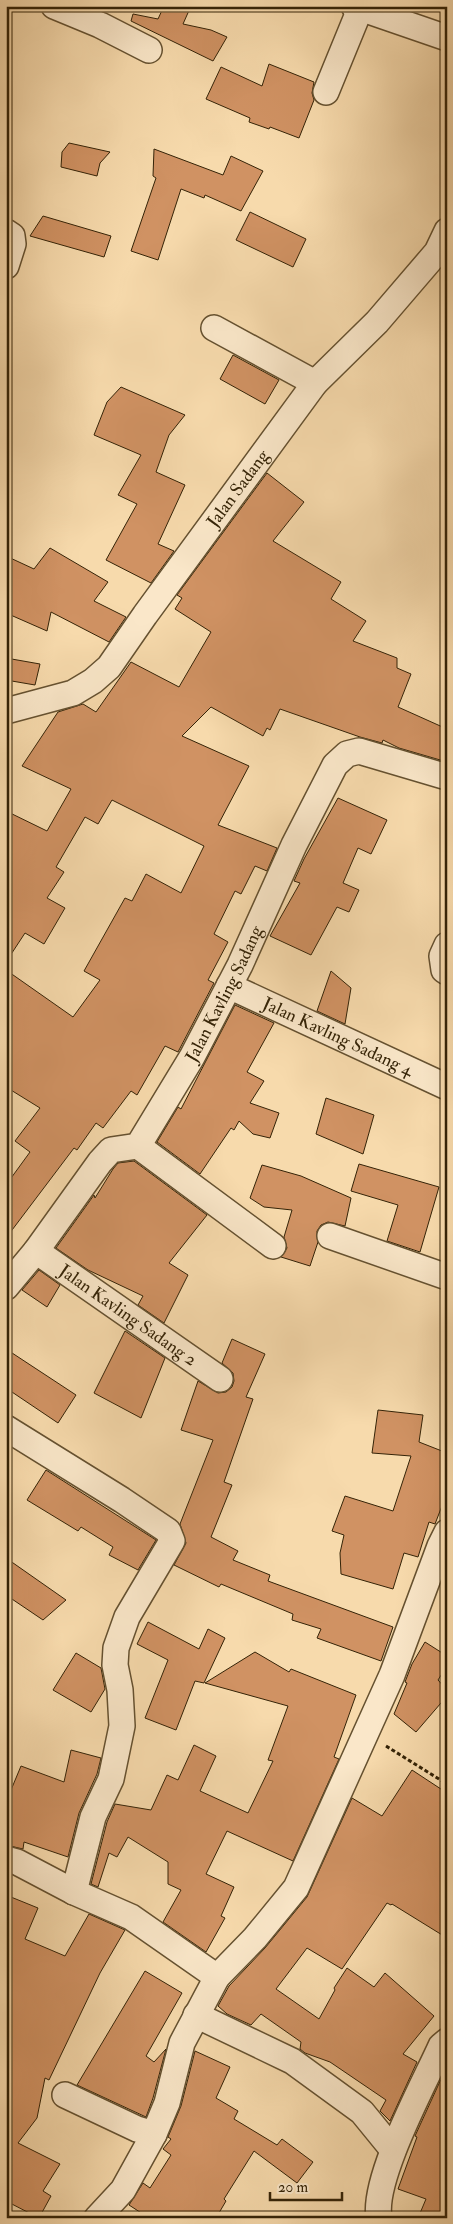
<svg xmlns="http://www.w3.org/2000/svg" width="453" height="2224" viewBox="0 0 453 2224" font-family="'IM FELL Double Pica',serif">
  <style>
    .building { fill: #d09263; stroke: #342307 }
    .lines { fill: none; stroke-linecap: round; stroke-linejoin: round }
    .street-casing { stroke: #655130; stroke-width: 28 }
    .path { stroke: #342307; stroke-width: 3; stroke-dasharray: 4 2.5; stroke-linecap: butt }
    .street { stroke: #fae7c9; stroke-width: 25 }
    .labels { text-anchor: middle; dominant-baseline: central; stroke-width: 5; stroke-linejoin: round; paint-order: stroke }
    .street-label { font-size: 18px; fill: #342307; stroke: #fae7c9 }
  </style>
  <rect width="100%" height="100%" fill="#f7daac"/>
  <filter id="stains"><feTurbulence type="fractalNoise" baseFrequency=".004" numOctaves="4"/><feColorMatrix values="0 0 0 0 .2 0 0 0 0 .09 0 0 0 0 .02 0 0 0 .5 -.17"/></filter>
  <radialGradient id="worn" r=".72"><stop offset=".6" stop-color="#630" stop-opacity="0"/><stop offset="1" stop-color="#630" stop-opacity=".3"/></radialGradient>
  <path class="building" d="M164,6H191L183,24L211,30L227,37L213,61L131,21L133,14L158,19Z
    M269,64L314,82L312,93L314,100L299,138L270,127L269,129L249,122L250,118L206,99L221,67L262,86Z
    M69,143L110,152L100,163L97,176L61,167L62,152Z
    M154,149L223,175L231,156L263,171L241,211L205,195L204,198L181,189L158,260L131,251L156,178L153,176Z
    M250,212L306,239L293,267L236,240Z
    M43,216L111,236L104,257L30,236Z
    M233,355L279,380L265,404L220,379Z
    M121,387L185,415L169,435L156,472L185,485L158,544L174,551L151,583L106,560L137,504L118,495L141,455L94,435L107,402Z
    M267,473L304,502L273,541L341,582L331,599L366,621L353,641L397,658V668L411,674L398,707L447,729V762L399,748L383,740L382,743L360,737L280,709L270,730L267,728L263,736L211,707L182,736L249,766L218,825L277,848L267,871L255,866L241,894L235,891L214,934L228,942L208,980L214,983L178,1052L165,1046L137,1095L131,1091L103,1128L96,1123L77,1150L74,1148L6,1238V1185L30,1152L15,1141L40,1108L6,1087V970L73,1017L100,980L84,971L125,898L132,901L146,874L181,893L204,846L112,800L98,824L85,817L56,867L64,872L47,898L65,908L44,944L25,933L6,962V811L47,831L71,789L22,766L58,712L83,704L96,712L131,662L179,687L211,632L175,609L182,598L177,595Z
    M50,548L108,582L94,601L126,617L109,642L51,612L47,631L6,613V556L34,569Z
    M6,658L40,664L35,685L6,680Z
    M338,798L387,820L371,854L358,848L343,883L359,890L349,912L337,907L311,955L270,936L300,883L294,881L304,859Z
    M331,971L351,988L345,1024L317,1011Z
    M235,1005L274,1023L247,1072L264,1081L250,1103L279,1113L270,1138L253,1134L239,1121L234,1130L231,1128L200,1174L157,1142L178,1107L181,1109Z
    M326,1098L374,1115L363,1154L316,1134Z
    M134,1161L207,1215L169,1263L188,1275L164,1323L138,1305L143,1296L88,1270L56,1248L94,1195L95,1198L113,1169L118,1163Z
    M359,1164L439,1187L420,1252L387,1241L398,1205L351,1191Z
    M262,1165L301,1176L351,1198L345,1226L328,1222L321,1225L317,1231L318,1242L310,1266L281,1257L287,1248L284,1237L292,1210L264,1207L250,1198Z
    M39,1270L60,1285L47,1307L22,1290Z
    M125,1331L165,1358L141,1418L94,1393Z
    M232,1339L265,1354L246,1397L253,1399L224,1482L232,1485L211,1537L238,1551L233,1560L270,1575L268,1581L393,1627L381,1661L317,1638L321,1629L292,1620L293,1614L221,1584L219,1587L174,1565L186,1543L180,1524L213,1440L181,1430L198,1381L218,1393L226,1392L232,1387L234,1381L233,1373L222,1363Z
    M6,1349L76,1395L58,1423L6,1388Z
    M378,1410L423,1415L419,1442L447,1453V1493L435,1524L429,1522L418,1557L404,1553L393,1589L341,1574L340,1553L344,1535L332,1531L345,1496L393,1511L411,1456L372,1453Z
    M46,1470L156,1540L138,1570L109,1555L113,1547L81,1527L78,1531L27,1500Z
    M6,1558L66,1600L43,1620L6,1595Z
    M148,1622L199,1649L208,1629L225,1638L204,1683L195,1681L176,1730L145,1718L168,1660L137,1644Z
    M425,1642L447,1656V1666L438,1680L447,1690V1696L416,1732L394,1714L407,1683L405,1682L412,1664Z
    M255,1652L289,1672L291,1669L356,1695L334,1757L339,1759L293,1861L227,1831L206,1874L234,1887L221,1916L225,1918L206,1952L163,1922L181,1890L168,1884V1862L128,1837L117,1857L109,1853L98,1887L91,1884L107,1822L115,1804L151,1810L167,1775L178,1780L194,1745L216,1756L200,1791L248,1813L273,1761L268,1760L288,1706L205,1683Z
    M76,1653L101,1668L105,1689L91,1712L53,1690Z
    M71,1750L101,1758L97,1774L79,1813L68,1857L24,1842L23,1849L6,1845V1802L21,1766L64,1782Z
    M412,1770L447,1793V1938L392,1904L391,1905L387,1903L342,1969L307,1948L276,1989L319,2019L335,1990L334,1988L347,1968L374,1987L385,1973L434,2016L403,2054L417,2062L390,2121L380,2111L386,2100L330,2062L305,2053L300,2049L301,2042L261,2014L251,2025L227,2014L218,2006L229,1986L265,1948L307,1897L352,1798L382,1816Z
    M6,1895L38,1908L25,1939L65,1956L89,1914L125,1930L100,1973L49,2080L45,2078L37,2118L18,2143L60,2164L43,2191L51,2196L39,2218L6,2201Z
    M145,1971L182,1993L146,2056L154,2062L166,2049L153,2098L146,2117L77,2085Z
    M195,2051L230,2067L216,2098L238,2111L234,2119L277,2145L282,2139L313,2162L297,2183L254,2151L224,2199L226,2201L216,2218H149L129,2205L143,2183L150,2188L171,2155L163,2149L171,2139L168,2137L181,2106Z
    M442,2077L447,2080V2218H418L426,2199L398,2189L417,2137L415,2136Z"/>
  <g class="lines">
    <g class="street-casing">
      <g id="street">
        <path d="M54,6L100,25L149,50"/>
        <path d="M354,6L447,38"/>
        <path d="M326,92L360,9"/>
        <path d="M6,232L12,236L13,244L6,266"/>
        <path d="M214,328L315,383"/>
        <path id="s1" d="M6,711L73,693L93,681L109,667L145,615L315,383L377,322L437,252L447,231"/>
        <path d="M447,945L442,956L444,970L447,972"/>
        <path id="s2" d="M229,986L447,1087"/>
        <path d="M138,1146L273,1246"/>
        <path d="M330,1236L447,1277"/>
        <path id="s3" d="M36,1251L220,1379"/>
        <path id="s4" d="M6,1287L36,1251L100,1162L111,1150L138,1146L192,1057L240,965L294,845L335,765L347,754L359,751L447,777"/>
        <path d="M6,1428L122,1500L168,1531L172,1541L127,1617L116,1648L115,1665L120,1690L122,1726L111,1779L93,1817L74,1892"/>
        <path d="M6,1859L17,1862L74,1892L131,1917L217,1977"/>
        <path d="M196,2015L292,2061L362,2112L393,2150"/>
        <path d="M65,2095L137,2129L154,2134"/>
        <path d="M97,2218L123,2190L154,2134L167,2103L182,2043L217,1977L255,1938L296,1888L392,1675L440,1546L447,1532"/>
        <path d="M379,2218C372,2179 424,2084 441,2046L447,2041"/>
      </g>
    </g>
    <path class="path" d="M386,1746L447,1784"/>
    <use href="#street" class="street"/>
  </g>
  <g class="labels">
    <g class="street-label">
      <text stroke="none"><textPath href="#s1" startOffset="334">Jalan Sadang</textPath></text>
      <text stroke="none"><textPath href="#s4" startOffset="375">Jalan Kavling Sadang</textPath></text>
      <text stroke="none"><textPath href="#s2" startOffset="120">Jalan Kavling Sadang 4</textPath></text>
      <text stroke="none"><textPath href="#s3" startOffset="112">Jalan Kavling Sadang 2</textPath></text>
    </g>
  </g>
  <rect width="453" height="2224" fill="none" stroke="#f7daac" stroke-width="25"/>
  <rect x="8" y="8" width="438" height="2209" fill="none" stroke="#342307" stroke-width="2.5"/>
  <rect x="12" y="12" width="428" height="2199" fill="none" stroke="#342307"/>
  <path d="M270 2192v8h72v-8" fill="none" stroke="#342307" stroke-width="2.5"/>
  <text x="278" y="2192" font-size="15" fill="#342307" stroke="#fae7c9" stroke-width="4" paint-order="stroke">20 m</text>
  <rect width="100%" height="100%" filter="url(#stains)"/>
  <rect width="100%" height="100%" fill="url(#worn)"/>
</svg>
